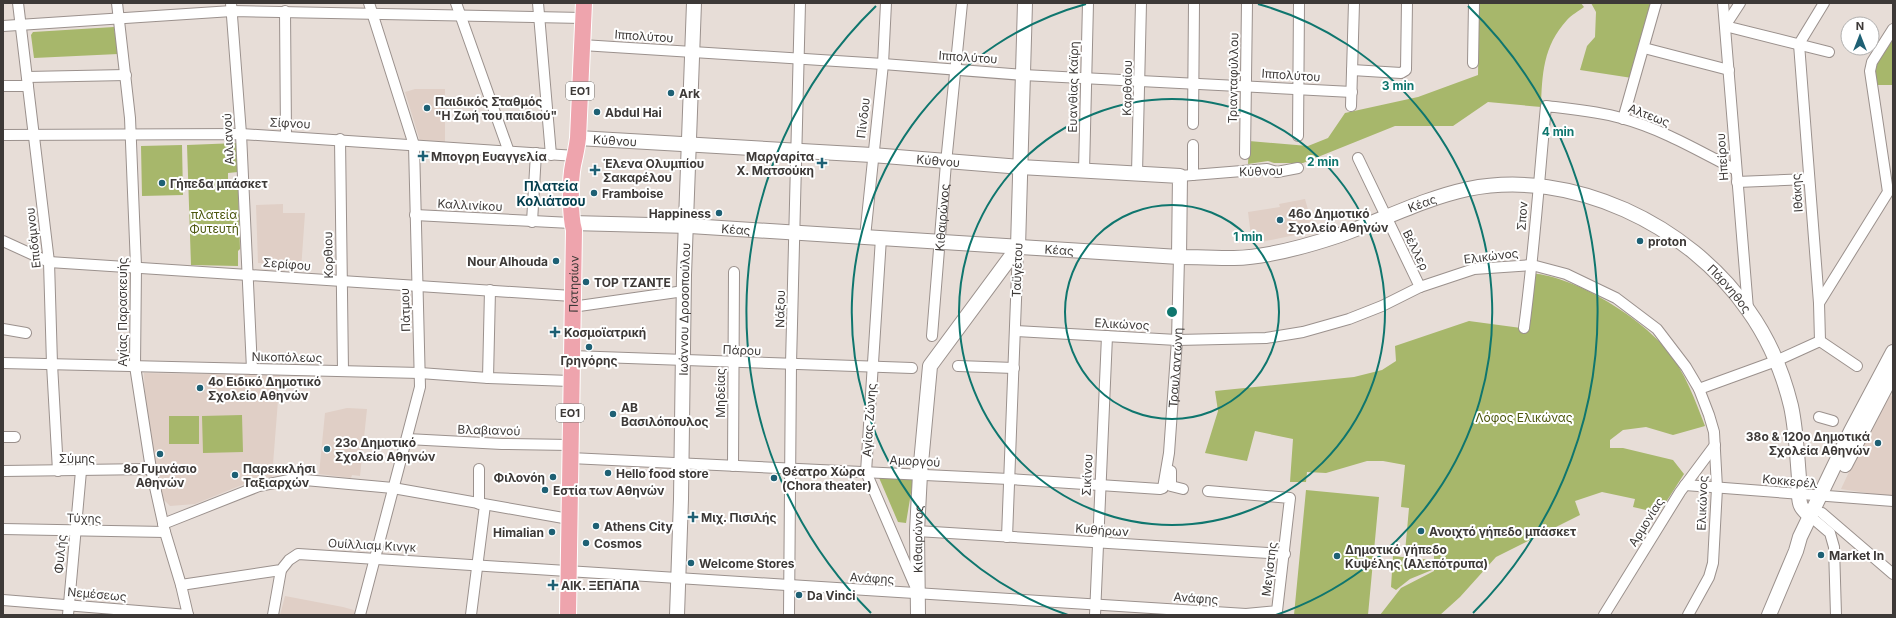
<svg xmlns="http://www.w3.org/2000/svg" width="1896" height="618" viewBox="0 0 1896 618" font-family="Inter,sans-serif">
  <style>
    .built { fill: #e0cfc6 }
    .green { fill: #a7b76b }
    .lines { fill: none; stroke-linecap: round; stroke-linejoin: round }
    .street-casing { stroke: #9b918d; stroke-width: 12 }
    .secondary-casing { stroke: #9b918d; stroke-width: 16 }
    .primary-casing { stroke: #fff; stroke-width: 18 }
    .street { stroke: #fff; stroke-width: 10 }
    .secondary { stroke: #fff; stroke-width: 14 }
    .primary { stroke: #eea4ad; stroke-width: 16 }
    .ring { fill: none; stroke: #0f766e; stroke-width: 2 }
    .poi-dot { fill: #1e6074; stroke: #fff; stroke-width: 1.5 }
    .labels { text-anchor: middle; dominant-baseline: central; stroke-width: 4; stroke-linejoin: round; paint-order: stroke }
    .shield { fill: #fff; stroke: #777473; stroke-width: 1 }
    .shield-label { font-size: 11px; font-weight: bold; fill: #3d3937 }
    .street-label { font-size: 12px; fill: #3d3937; stroke: #fff }
    .poi-label { font-size: 12px; font-weight: bold; fill: #3d3937; stroke: #fff; text-anchor: start }
    .park-label { font-size: 12px; fill: #4b560d; stroke: #fff }
    .neighbourhood-label { font-size: 13px; font-weight: bold; fill: #043e4d; stroke: #fff }
    .centre { fill: #0f766e; stroke: #fff; stroke-width: 2 }
    .ring-label { font-size: 12px; text-anchor: middle; font-weight: bold; fill: #0f766e; stroke: #fff; stroke-width: 4; stroke-linejoin: round; paint-order: stroke }
  </style>
  <rect width="100%" height="100%" fill="#e7ddd7"/>
  <path class="built" d="M415,89H445V143L420,141L405,92Z
    M1305,199L1314,231L1252,244L1248,212L1280,207L1279,204Z
    M283,204V213H305L301,270L296,269V265L258,263L256,205Z
    M144,373L280,375L272,477L259,478L195,504L170,506L163,499L145,409Z
    M1886,393L1893,397V497L1841,489Z
    M347,408L367,409L360,476L352,475L351,478L319,474L325,413Z
    M285,596L343,607L357,611L356,615H280Z"/>
  <path class="green" d="M1479,3H1581L1584,7C1579,11 1571,15 1567,20C1543,46 1542,75 1541,107L1488,102L1453,126H1395L1303,163H1274L1268,161L1248,164L1249,141L1308,146L1328,138L1345,113L1418,97L1478,75Z
    M1591,3H1652L1632,78L1580,70L1587,46L1595,37L1596,12Z
    M114,27L118,54L34,58L31,35L33,32Z
    M1893,34V85H1876C1873,59 1879,55 1893,34Z
    M237,143L238,172L228,173V185H238L240,249L238,251V266L191,265L187,145Z
    M182,145L183,195L142,196L141,146Z
    M1527,273C1572,274 1639,316 1667,350C1685,372 1695,400 1705,426L1673,435L1646,427L1623,430L1610,440V448H1623L1673,460L1684,474L1659,513L1633,507L1635,499L1602,492L1575,501L1580,515L1496,557L1460,597L1440,615H1380L1401,588L1434,571V555L1405,552L1409,508L1401,507L1405,465L1383,461H1367L1326,473L1307,472L1306,482H1290L1293,439L1255,431L1247,461L1205,453L1218,411L1215,391L1354,377L1382,370L1396,361L1395,346L1469,321L1521,328Z
    M242,415L243,452L203,453L202,416Z
    M169,416H199V444H169Z
    M877,473L914,475L906,523L898,522Z
    M1306,490L1379,497L1368,615H1294Z
    M1393,556L1432,560V570L1410,579L1396,590L1391,587Z"/>
  <g class="lines">
    <g class="street-casing">
      <g id="street">
        <path d="M18,3L49,262L52,364L58,471"/>
        <path d="M117,3L130,118L136,266L135,366L151,469L165,532L181,585L188,615"/>
        <path d="M231,3L241,134L252,369"/>
        <path d="M456,3L509,152"/>
        <path d="M538,3L551,155"/>
        <path d="M1723,3L1748,309"/>
        <path d="M1740,3L1725,26L1829,52"/>
        <path d="M285,11L286,136"/>
        <path d="M3,26L232,11L583,18"/>
        <path d="M1799,44L1819,303L1820,341"/>
        <path d="M1799,44L1824,3"/>
        <path d="M582,45L883,64L1023,75L1352,92"/>
        <path d="M1644,48L1729,70"/>
        <path d="M1473,63L1474,3"/>
        <path d="M1352,70L1401,73L1406,70L1407,3"/>
        <path d="M27,77L126,75"/>
        <path d="M3,86H28"/>
        <path d="M1351,106L1354,3"/>
        <path d="M1623,119L1656,3"/>
        <path d="M1193,124L1194,3"/>
        <path d="M3,135L241,134L576,156"/>
        <path d="M1298,136L1299,3"/>
        <path d="M340,139L343,371"/>
        <path d="M1245,154L1247,3"/>
        <path d="M1358,158L1420,287"/>
        <path d="M1084,171L1088,3"/>
        <path d="M1137,173L1141,3"/>
        <path d="M1193,175V145"/>
        <path d="M1180,176L1267,169L1277,172L1298,168"/>
        <path d="M1737,182L1809,179"/>
        <path d="M415,215L571,223"/>
        <path d="M532,222L536,153"/>
        <path d="M865,237L883,64L886,3"/>
        <path d="M881,238L866,472L916,588"/>
        <path d="M3,241L49,262L572,296"/>
        <path d="M1819,303L1888,192L1870,71L1872,62L1893,29"/>
        <path d="M572,307L684,291"/>
        <path d="M1524,328C1534,254 1539,180 1546,106C1571,109 1597,111 1621,118C1662,129 1699,151 1736,170"/>
        <path d="M3,329L26,333"/>
        <path d="M1015,331L1177,340L1266,338L1303,332L1349,319L1382,306L1420,287L1474,269L1532,265L1566,274L1616,298L1657,329L1686,367L1699,389L1709,415L1714,432L1717,488L1713,563L1709,577L1688,615"/>
        <path id="s1" d="M932,336L946,163L962,3"/>
        <path d="M1820,341L1857,366"/>
        <path d="M571,356L912,368"/>
        <path d="M3,363L420,373L488,378L570,381"/>
        <path d="M958,366L1014,368"/>
        <path d="M488,378L490,290"/>
        <path d="M1699,389L1776,361L1820,341"/>
        <path d="M1819,417L1833,421"/>
        <path d="M3,437H15"/>
        <path d="M407,439L502,444L570,445"/>
        <path id="s2" d="M570,458L1009,479L1160,489L1163,488L1169,453L1177,340L1179,257"/>
        <path d="M733,466L734,272"/>
        <path d="M3,471L151,469"/>
        <path d="M1171,471V486L1183,489"/>
        <path d="M1685,485L1893,501"/>
        <path d="M479,504V469"/>
        <path d="M1822,513L1893,574"/>
        <path d="M1810,516L1830,533L1834,547L1836,615"/>
        <path d="M163,524L259,486L294,479L393,488L569,519"/>
        <path d="M3,529L165,532"/>
        <path d="M917,531L1285,554"/>
        <path d="M1007,537L1018,247"/>
        <path d="M181,585L281,570L289,560L298,554L1246,614L1277,611L1290,498L1208,491"/>
        <path d="M3,600L188,615"/>
        <path d="M68,615L81,471"/>
        <path d="M273,615L281,570"/>
        <path d="M360,615L420,387L414,145L369,3"/>
        <path d="M471,615L485,505"/>
        <path d="M789,615L791,364L800,3"/>
        <path d="M1095,615L1107,336"/>
        <path d="M1604,615L1680,492L1715,445"/>
      </g>
    </g>
    <g class="secondary-casing">
      <g id="secondary">
        <path id="s3" d="M578,138L872,155L1020,167L1180,176L1179,257"/>
        <path id="s4" d="M571,223L690,226L1179,257C1197,257 1215,258 1234,258C1268,257 1304,247 1337,236C1381,221 1422,199 1468,189C1572,168 1689,225 1748,310C1768,338 1783,373 1791,406C1796,429 1797,454 1799,478C1799,486 1798,495 1800,503C1801,509 1806,512 1810,516"/>
        <path d="M1018,247L1025,3"/>
        <path d="M1845,465L1893,373"/>
        <path id="s5" d="M677,615L681,499L684,275L694,3"/>
        <path id="s6" d="M918,615L917,531L920,474L930,366L1018,247"/>
        <path d="M1769,615L1796,551L1800,537L1851,431L1893,352"/>
      </g>
    </g>
    <g class="primary-casing">
      <g id="primary">
        <path id="s7" d="M568,615L574,230C570,217 570,180 573,165C575,156 577,147 578,138L584,3"/>
      </g>
    </g>
    <use href="#street" class="street"/>
    <use href="#secondary" class="secondary"/>
    <use href="#primary" class="primary"/>
  </g>
  <g class="ring">
    <circle cx="1172" cy="312" r="107"/>
    <circle cx="1172" cy="312" r="213"/>
    <path d="M1068 615A320 320 0 0 1 1086 4M1258 4A320 320 0 0 1 1276 615"/>
    <path d="M871 613A426 426 0 0 1 876 6M1468 6A426 426 0 0 1 1473 613"/>
  </g>
  <g class="poi-dot">
    <circle cx="671" cy="93" r="4"/>
    <circle cx="427" cy="108" r="4"/>
    <circle cx="597" cy="112" r="4"/>
    <path d="M421 150h4v4h4v4h-4v4h-4v-4h-4v-4h4z"/>
    <path d="M820 157h4v4h4v4h-4v4h-4v-4h-4v-4h4z"/>
    <path d="M593 164h4v4h4v4h-4v4h-4v-4h-4v-4h4z"/>
    <circle cx="162" cy="183" r="4"/>
    <circle cx="594" cy="193" r="4"/>
    <circle cx="719" cy="213" r="4"/>
    <circle cx="1280" cy="220" r="4"/>
    <circle cx="1640" cy="241" r="4"/>
    <circle cx="556" cy="261" r="4"/>
    <circle cx="586" cy="282" r="4"/>
    <path d="M553 326h4v4h4v4h-4v4h-4v-4h-4v-4h4z"/>
    <circle cx="589" cy="347" r="4"/>
    <circle cx="200" cy="388" r="4"/>
    <circle cx="613" cy="414" r="4"/>
    <circle cx="1878" cy="443" r="4"/>
    <circle cx="327" cy="449" r="4"/>
    <circle cx="160" cy="454" r="4"/>
    <circle cx="608" cy="473" r="4"/>
    <circle cx="235" cy="475" r="4"/>
    <circle cx="553" cy="477" r="4"/>
    <circle cx="774" cy="478" r="4"/>
    <circle cx="545" cy="490" r="4"/>
    <path d="M691 511h4v4h4v4h-4v4h-4v-4h-4v-4h4z"/>
    <circle cx="596" cy="526" r="4"/>
    <circle cx="1421" cy="531" r="4"/>
    <circle cx="552" cy="532" r="4"/>
    <circle cx="586" cy="543" r="4"/>
    <circle cx="1821" cy="555" r="4"/>
    <circle cx="1337" cy="556" r="4"/>
    <circle cx="691" cy="563" r="4"/>
    <path d="M551 579h4v4h4v4h-4v4h-4v-4h-4v-4h4z"/>
    <circle cx="799" cy="595" r="4"/>
  </g>
  <g class="labels">
    <g class="shield">
      <rect x="566" y="82" width="28" height="18" rx="3"/>
      <rect x="556" y="404" width="28" height="18" rx="3"/>
    </g>
    <g class="shield-label">
      <text x="580" y="91">ΕΟ1</text>
      <text x="570" y="413">ΕΟ1</text>
    </g>
    <g class="street-label">
      <text transform="translate(644 36) rotate(4)">Ιππολύτου</text>
      <text transform="translate(968 57) rotate(4)">Ιππολύτου</text>
      <text transform="translate(1291 75) rotate(4)">Ιππολύτου</text>
      <text transform="translate(1233 78) rotate(-89)">Τριανταφύλλου</text>
      <text transform="translate(1073 87) rotate(-89)">Ευανθίας Καϊρη</text>
      <text transform="translate(1127 88) rotate(-89)">Καρθαίου</text>
      <text transform="translate(1649 115) rotate(21)">Αλτεως</text>
      <text transform="translate(863 118) rotate(-83)">Πίνδου</text>
      <text transform="translate(290 123) rotate(3)">Σίφνου</text>
      <text transform="translate(228 139) rotate(-93)">Αιλιανού</text>
      <text stroke="none"><textPath href="#s3" startOffset="37">Κύθνου</textPath></text>
      <text transform="translate(1722 157) rotate(-94)">Ηπείρου</text>
      <text stroke="none"><textPath href="#s3" startOffset="361">Κύθνου</textPath></text>
      <text transform="translate(1261 171) rotate(-2)">Κύθνου</text>
      <text transform="translate(1797 193) rotate(-94)">Ιθάκης</text>
      <text stroke="none"><textPath href="#s4" startOffset="861">Κέας</textPath></text>
      <text transform="translate(470 205) rotate(3)">Καλλινίκου</text>
      <text transform="translate(1522 216) rotate(-86)">Σπον</text>
      <text stroke="none"><textPath href="#s1" startOffset="119">Κιθαιρώνος</textPath></text>
      <text stroke="none"><textPath href="#s4" startOffset="165">Κέας</textPath></text>
      <text transform="translate(33 238) rotate(-96)">Επιδάμνου</text>
      <text stroke="none"><textPath href="#s4" startOffset="489">Κέας</textPath></text>
      <text transform="translate(1416 250) rotate(64)">Βέλλερ</text>
      <text transform="translate(328 255) rotate(-91)">Κορθιου</text>
      <text transform="translate(1491 256) rotate(-7)">Ελικώνος</text>
      <text transform="translate(287 264) rotate(5)">Σερίφου</text>
      <text transform="translate(1017 270) rotate(-88)">Ταϋγέτου</text>
      <text stroke="none"><textPath href="#s7" startOffset="331">Πατησίων</textPath></text>
      <text stroke="none"><textPath href="#s4" startOffset="1202">Πάρνηθος</textPath></text>
      <text stroke="none"><textPath href="#s5" startOffset="306">Ιωάννου Δροσοπούλου</textPath></text>
      <text transform="translate(780 309) rotate(-89)">Νάξου</text>
      <text transform="translate(405 310) rotate(-92)">Πάτμου</text>
      <text transform="translate(122 312) rotate(-90)">Αγίας Παρασκευής</text>
      <text transform="translate(1122 324) rotate(3)">Ελικώνος</text>
      <text transform="translate(742 350) rotate(2)">Πάρου</text>
      <text transform="translate(287 357) rotate(1)">Νικοπόλεως</text>
      <text stroke="none"><textPath href="#s2" startOffset="715">Τραυλαντώνη</textPath></text>
      <text transform="translate(720 393) rotate(-90)">Μηδείας</text>
      <text transform="translate(869 420) rotate(-86)">Αγίας Ζώνης</text>
      <text transform="translate(489 430) rotate(2)">Βλαβιανού</text>
      <text x="77" y="458">Σύμης</text>
      <text transform="translate(915 461) rotate(3)">Αμοργού</text>
      <text transform="translate(1087 475) rotate(-87)">Σικίνου</text>
      <text transform="translate(1790 481) rotate(5)">Κοκκερέλ</text>
      <text transform="translate(1702 503) rotate(-88)">Ελικώνος</text>
      <text transform="translate(84 518) rotate(1)">Τύχης</text>
      <text transform="translate(1646 522) rotate(-58)">Αρμονίας</text>
      <text transform="translate(1102 530) rotate(4)">Κυθήρων</text>
      <text stroke="none"><textPath href="#s6" startOffset="76">Κιθαιρώνος</textPath></text>
      <text transform="translate(372 545) rotate(3)">Ουίλλιαμ Κινγκ</text>
      <text transform="translate(60 554) rotate(-85)">Φυλής</text>
      <text transform="translate(1269 569) rotate(-83)">Μεγίστης</text>
      <text transform="translate(872 578) rotate(3)">Ανάφης</text>
      <text transform="translate(97 594) rotate(5)">Νεμέσεως</text>
      <text transform="translate(1196 598) rotate(4)">Ανάφης</text>
    </g>
    <g class="poi-label">
      <text x="679" y="93">Ark</text>
      <text x="435" y="101">Παιδικός Σταθμός<tspan x="435" dy="14">"Η Ζωή του παιδιού"</tspan></text>
      <text x="605" y="112">Abdul Hai</text>
      <text x="431" y="156">Μπογρη Ευαγγελία</text>
      <text x="814" y="156" text-anchor="end">Μαργαρίτα<tspan x="814" dy="14">Χ. Ματσούκη</tspan></text>
      <text x="603" y="163">Έλενα Ολυμπίου<tspan x="603" dy="14">Σακαρέλου</tspan></text>
      <text x="170" y="183">Γήπεδα μπάσκετ</text>
      <text x="602" y="193">Framboise</text>
      <text x="711" y="213" text-anchor="end">Happiness</text>
      <text x="1288" y="213">46ο Δημοτικό<tspan x="1288" dy="14">Σχολείο Αθηνών</tspan></text>
      <text x="1648" y="241">proton</text>
      <text x="548" y="261" text-anchor="end">Nour Alhouda</text>
      <text x="594" y="282">TOP TZANTE</text>
      <text x="564" y="332">Κοσμοϊατρική</text>
      <text x="589" y="360" text-anchor="middle">Γρηγόρης</text>
      <text x="208" y="381">4ο Ειδικό Δημοτικό<tspan x="208" dy="14">Σχολείο Αθηνών</tspan></text>
      <text x="621" y="407">ΑΒ<tspan x="621" dy="14">Βασιλόπουλος</tspan></text>
      <text x="1870" y="436" text-anchor="end">38ο &amp; 120ο Δημοτικά<tspan x="1870" dy="14">Σχολεία Αθηνών</tspan></text>
      <text x="335" y="442">23ο Δημοτικό<tspan x="335" dy="14">Σχολείο Αθηνών</tspan></text>
      <text x="160" y="468" text-anchor="middle">8ο Γυμνάσιο<tspan x="160" dy="14">Αθηνών</tspan></text>
      <text x="243" y="468">Παρεκκλήσι<tspan x="243" dy="14">Ταξιαρχών</tspan></text>
      <text x="782" y="471">Θέατρο Χώρα<tspan x="782" dy="14">(Chora theater)</tspan></text>
      <text x="616" y="473">Hello food store</text>
      <text x="545" y="477" text-anchor="end">Φιλονόη</text>
      <text x="553" y="490">Εστία των Αθηνών</text>
      <text x="701" y="517">Μιχ. Πισιλής</text>
      <text x="604" y="526">Athens City</text>
      <text x="1429" y="531">Ανοιχτό γήπεδο μπάσκετ</text>
      <text x="544" y="532" text-anchor="end">Himalian</text>
      <text x="594" y="543">Cosmos</text>
      <text x="1345" y="549">Δημοτικό γήπεδο<tspan x="1345" dy="14">Κυψέλης (Αλεπότρυπα)</tspan></text>
      <text x="1829" y="555">Market In</text>
      <text x="699" y="563">Welcome Stores</text>
      <text x="561" y="585">ΑΙΚ. ΞΕΠΑΠΑ</text>
      <text x="807" y="595">Da Vinci</text>
    </g>
    <g class="park-label">
      <text x="214" y="214">πλατεία<tspan x="214" dy="14">Φυτευτή</tspan></text>
      <text x="1524" y="417">Λόφος Ελικώνας</text>
    </g>
    <g class="neighbourhood-label">
      <text x="551" y="186">Πλατεία<tspan x="551" dy="15">Κολιάτσου</tspan></text>
    </g>
  </g>
  <circle cx="1172" cy="312" r="6" class="centre"/>
  <g class="ring-label">
    <text x="1398" y="90">3 min</text>
    <text x="1558" y="136">4 min</text>
    <text x="1323" y="166">2 min</text>
    <text x="1248" y="241">1 min</text>
  </g>
  <rect width="1896" height="618" fill="none" stroke="#3d3937" stroke-width="8"/>
  <g transform="translate(1860 36)"><circle r="19" fill="#ffffff" stroke="#b1b0af"/>
  <path d="M0-3L7 15L0 10L-7 15Z" fill="#1e6074"/>
  <text y="-6" font-size="11" font-weight="bold" text-anchor="middle" fill="#3d3937">N</text>
  </g>
</svg>
